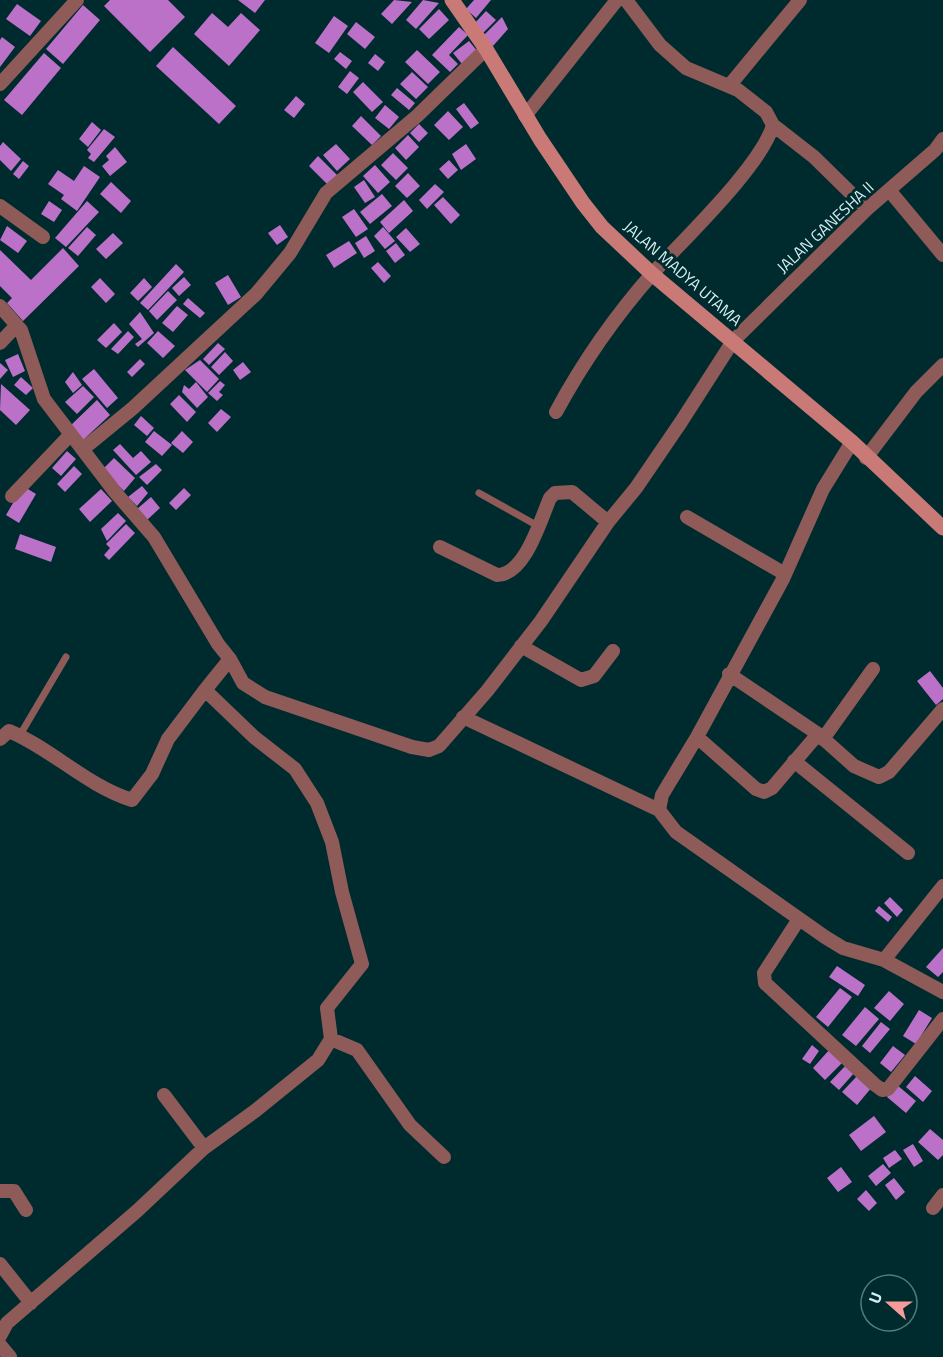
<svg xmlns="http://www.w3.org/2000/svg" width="943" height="1357" viewBox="0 0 943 1357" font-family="'Titillium Web',sans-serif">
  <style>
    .building { fill: #bc71c9 }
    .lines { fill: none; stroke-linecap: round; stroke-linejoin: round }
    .lane { stroke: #8e5b59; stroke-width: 7 }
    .street { stroke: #8e5b59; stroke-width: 14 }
    .secondary { stroke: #c97976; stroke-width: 15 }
    .labels { text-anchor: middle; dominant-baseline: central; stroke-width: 6; stroke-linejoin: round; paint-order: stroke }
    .street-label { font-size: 16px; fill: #d5f0f2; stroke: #002b2e }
  </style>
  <rect width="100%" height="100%" fill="#002b2e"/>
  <path class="building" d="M110,0H168L185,17L150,52L104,6Z
    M238,0H265L255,13Z
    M394,0L412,2L392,24L381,14Z
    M423,0L439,3L416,29L406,20Z
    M474,0H491L476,18L466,9Z
    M17,4L41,21L30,36L6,19Z
    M83,5L100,20L63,64L46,49Z
    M439,9L449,20L429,39L419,29Z
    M486,11L496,20L483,33L474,24Z
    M212,13L228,27L241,13L260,30L229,66L194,34Z
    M334,16L348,26L329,53L315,43Z
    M502,17L508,29L493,46L483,36Z
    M356,22L375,37L365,49L347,34Z
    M459,27L468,35L449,55L458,64L450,72L432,55Z
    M2,37L15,47L0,67V40Z
    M469,41L478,52L462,64L453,53Z
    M173,47L236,106L219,124L156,66Z
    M417,50L440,72L428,84L405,62Z
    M340,52L352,61L346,69L334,59Z
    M44,53L61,68L22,115L4,100Z
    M375,54L385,62L378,71L368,63Z
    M350,71L359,78L347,94L338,87Z
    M412,72L428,87L416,99L400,84Z
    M363,82L383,102L372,112L353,92Z
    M397,88L415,103L409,110L391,95Z
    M296,96L305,104L294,118L284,110Z
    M464,103L479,123L471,129L456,109Z
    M385,105L399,117L389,129L375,118Z
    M448,111L463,127L449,140L434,125Z
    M361,116L381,136L372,145L352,126Z
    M92,122L101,130L88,147L79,139Z
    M419,124L428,133L419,142L410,133Z
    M104,129L115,137L94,162L88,158L91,154L87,150Z
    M408,135L419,147L406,160L395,148Z
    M3,142L21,159L11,171L0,160V146Z
    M336,144L350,159L337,171L323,155Z
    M466,144L476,159L461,170L452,154Z
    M115,147L127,162L110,176L102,166L109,160L106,156Z
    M393,153L408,168L396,180L381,165Z
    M318,156L338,176L329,186L309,166Z
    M449,160L458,170L448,179L439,169Z
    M23,161L29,166L19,179L13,174Z
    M375,165L390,182L378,193L363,176Z
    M84,166L100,177L77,211L61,199L64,195L48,184L58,170L74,181Z
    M408,173L420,186L407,198L395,186Z
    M364,180L375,197L365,203L354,187Z
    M111,182L131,201L121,213L100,194Z
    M435,184L444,192L427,209L419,200Z
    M382,194L392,206L370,224L360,212Z
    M443,197L460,215L451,224L434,205Z
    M404,200L413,211L389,233L380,222Z
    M49,201L62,210L54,222L41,214Z
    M87,201L99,212L66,247L55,238Z
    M354,209L368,229L356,237L342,217Z
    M280,225L288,237L277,245L268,233Z
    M7,226L27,241L18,253L0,240Z
    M87,227L96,235L78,256L68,248Z
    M383,227L395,241L385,249L374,236Z
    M406,228L420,244L410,252L396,237Z
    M113,233L123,243L106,259L96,249Z
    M366,236L375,251L364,258L355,243Z
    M349,241L357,253L334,268L326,255Z
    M396,243L405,255L395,263L386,251Z
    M63,248L79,266L23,321L7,303L12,298L0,286V250L31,280Z
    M378,262L391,276L384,283L371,268Z
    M176,264L184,272L148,310L140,303Z
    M228,275L241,297L228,305L215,283Z
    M184,277L191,285L179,296L172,288Z
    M100,278L115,294L106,303L91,287Z
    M144,278L152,287L138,301L130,293Z
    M168,291L177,300L157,320L149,311Z
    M188,298L205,313L200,318L183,304Z
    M177,306L188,315L173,332L162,323Z
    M140,312L154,333L138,347L135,344L142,339L129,324Z
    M114,323L122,332L106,348L97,340Z
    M128,331L134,337L118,354L111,349Z
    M158,331L175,346L163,358L147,343Z
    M218,343L225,349L209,365L203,359Z
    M225,352L233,361L219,375L211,367Z
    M18,354L25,371L13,377L5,360Z
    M140,359L145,364L132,377L127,372Z
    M200,360L219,379L207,392L185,370Z
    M243,362L251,372L240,380L233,370Z
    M0,363L8,370L0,379Z
    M94,369L118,398L107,408L82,379Z
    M73,372L82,385L73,393L65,382Z
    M21,377L33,388L26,395L14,385Z
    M220,381L225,385L219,392L223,395L217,401L208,393Z
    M196,382L208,397L197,408L182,392L184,385L189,389Z
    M1,384L30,410L16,425L0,410Z
    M83,386L94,397L77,414L65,402Z
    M179,395L196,412L187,422L170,404Z
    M97,400L110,415L82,441L69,427Z
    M221,409L231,417L217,432L208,423Z
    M141,416L154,428L147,436L134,425Z
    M154,431L172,445L162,456L145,442Z
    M182,431L193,442L183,453L171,443Z
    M120,444L133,458L141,451L151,462L136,475L113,450Z
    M67,451L76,459L61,476L52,468Z
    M114,458L135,478L124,491L102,470Z
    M156,464L162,470L147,485L139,477Z
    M74,466L82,474L65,492L57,484Z
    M23,486L36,494L19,523L6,515Z
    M142,486L148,493L137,506L128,497Z
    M184,488L191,495L176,510L169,503Z
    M101,489L112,501L90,522L79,509Z
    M151,497L160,508L147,520L137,509Z
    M118,513L126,521L107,541L101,529Z
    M126,524L135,533L109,560L104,555L110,548L106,544Z
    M20,534L56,547L51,562L15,549Z
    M930,671L943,688V699L936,705L917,681Z
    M890,897L903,910L897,917L884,903Z
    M879,906L892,917L888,922L875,911Z
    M943,948V972L938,977L926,967Z
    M837,966L865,985L858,996L829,977Z
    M840,988L852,997L828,1027L816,1017Z
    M889,991L904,1004L890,1021L874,1008Z
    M865,1007L879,1019L856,1046L842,1035Z
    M919,1010L932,1018L916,1044L903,1036Z
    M881,1022L890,1029L870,1053L862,1046Z
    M812,1045L819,1051L810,1064L802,1059Z
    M893,1046L905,1055L891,1072L880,1063Z
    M830,1049L843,1062L825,1080L813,1068Z
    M847,1064L855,1072L839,1090L830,1082Z
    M858,1075L872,1087L857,1105L842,1092Z
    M915,1076L932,1091L923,1102L906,1087Z
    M897,1085L916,1101L906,1113L887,1097Z
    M874,1116L886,1132L861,1151L849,1135Z
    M930,1129L943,1140V1155L938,1160L918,1142Z
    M913,1144L923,1161L914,1167L903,1150Z
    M895,1150L902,1159L889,1168L883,1158Z
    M883,1164L891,1173L876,1186L868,1176Z
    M841,1167L852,1182L838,1192L827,1178Z
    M894,1178L905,1192L896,1200L885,1185Z
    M866,1190L877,1203L869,1211L857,1199Z"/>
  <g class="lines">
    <path class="lane" d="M479,493L538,526
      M20,735L66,657"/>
    <path class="street" d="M0,84L77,0
      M729,86L800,0
      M525,116L617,0
      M773,125L814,157L867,209
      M889,190L943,255
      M0,206L43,237
      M0,306L21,330L44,399L115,492L154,537L218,644L230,659
      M0,343L17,325
      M556,412C583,362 615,316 653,273C684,239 762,165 773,125L766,112L738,90L686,68L660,45L626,0
      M852,442L823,489L783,579L697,737L662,795L659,810L676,832L825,937L843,948L884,960L943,992
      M83,449L133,408L256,294L290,253L326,193L417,116L486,49
      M866,458L916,392L943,365
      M12,496L71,434
      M687,517L785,574
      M440,547L497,575C525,575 540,521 550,498L555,493L572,492L608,522
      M521,646L581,680L594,676L613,651
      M729,674L818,734L854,766L879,777L889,772L943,709
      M463,717L659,810
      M697,737L756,789L764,792L772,788L818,734
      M0,739L9,731C52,749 87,786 132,800L152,774L168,739L205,690
      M823,739L873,669
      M794,761L908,853
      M799,919L764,973L765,983L874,1084L882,1090L888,1089L943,1019
      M884,960L943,886
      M331,1039L357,1050L410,1125L444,1157
      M164,1095L204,1148
      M0,1191H14L26,1210
      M933,1208L943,1195
      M0,1264L31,1303
      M0,1336L7,1323L137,1211L204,1148L255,1111L318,1060L331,1039L327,1008L362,964L342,892L332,842L317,803L295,769L254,737L205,690L230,659L243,683L265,697L412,747L429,750L439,746L487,691L541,621L608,522L636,488L681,422L733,341L867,209L935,150L943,139
      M0,1345L10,1357"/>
    <path class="secondary" d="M452,0L486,49L540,139L583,203L602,227L652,274L852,442L943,528"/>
  </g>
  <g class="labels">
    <g class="street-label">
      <text transform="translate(825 227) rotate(-43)">JALAN GANESHA II</text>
      <text transform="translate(683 273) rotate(41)">JALAN MADYA UTAMA</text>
    </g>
  </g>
  <g transform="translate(889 1303) rotate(291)"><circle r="28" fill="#002b2e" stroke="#557a7c" stroke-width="1.5"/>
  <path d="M0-4.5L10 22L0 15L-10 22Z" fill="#f59b99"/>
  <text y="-9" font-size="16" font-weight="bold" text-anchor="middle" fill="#d5f0f2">U</text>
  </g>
</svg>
